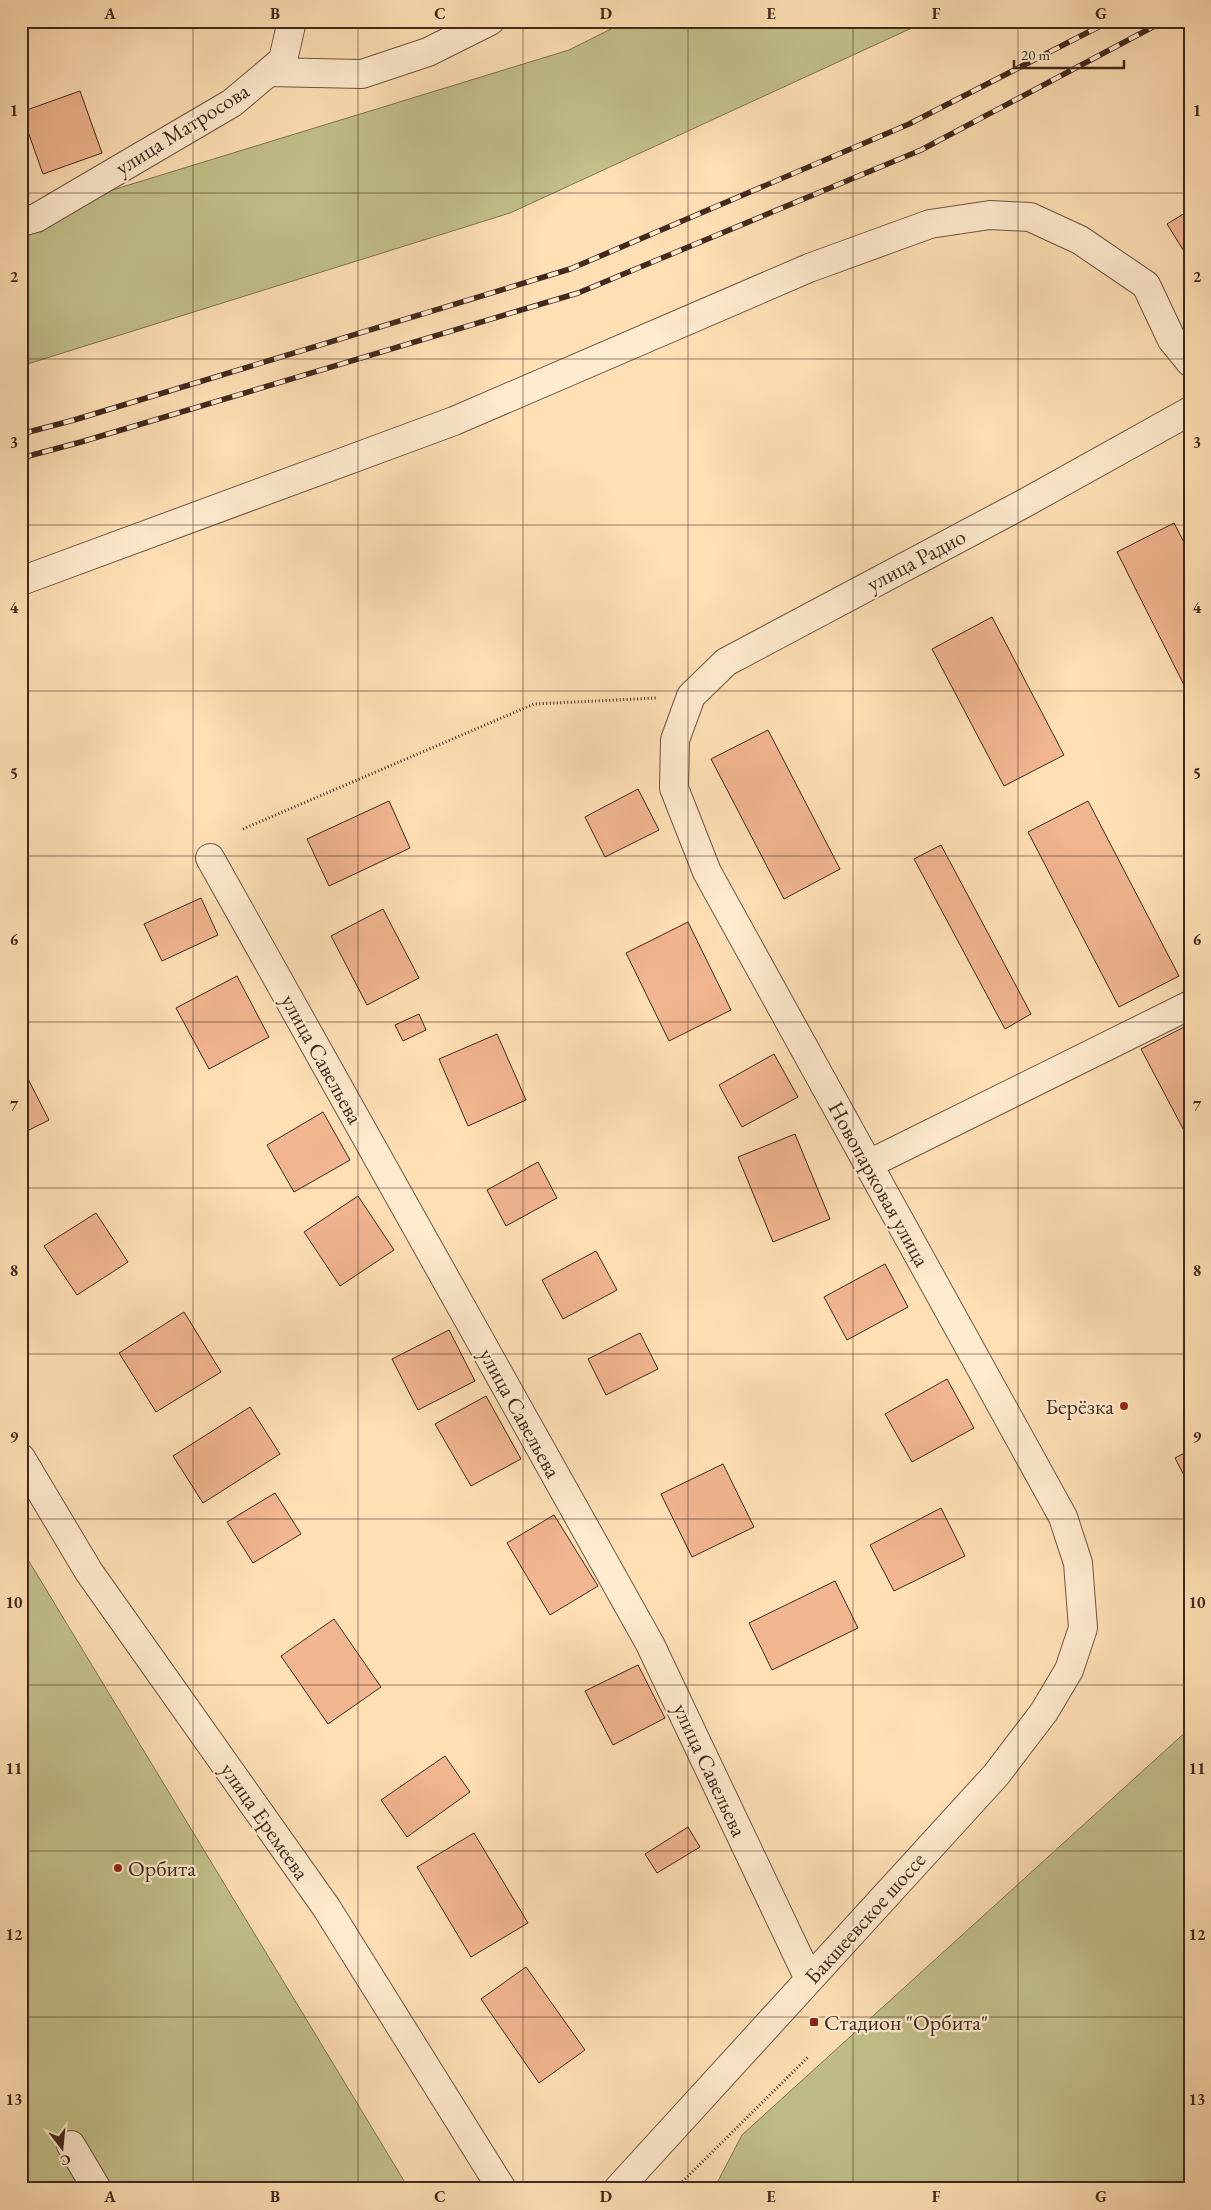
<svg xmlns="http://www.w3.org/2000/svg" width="1211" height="2210" viewBox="0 0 1211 2210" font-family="'EB Garamond',serif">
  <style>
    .green { fill: #c3c18b; stroke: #827555 }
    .building { fill: #f1b58f; stroke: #41291f }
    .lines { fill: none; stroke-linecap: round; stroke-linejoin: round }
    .minor-casing { stroke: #705744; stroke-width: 30 }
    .path { stroke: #41291f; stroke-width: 3; stroke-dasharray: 1 2.5; stroke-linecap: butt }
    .minor { stroke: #ffebcf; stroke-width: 28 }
    .rail-casing { stroke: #41291f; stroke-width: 5.5 }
    .rail { stroke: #ffebcf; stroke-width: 4; stroke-dasharray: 11; stroke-linecap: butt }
    .grid { fill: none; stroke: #41291f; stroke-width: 1; stroke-opacity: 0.55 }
    .poi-dot { fill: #8f2418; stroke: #ffebcf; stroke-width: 2 }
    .labels { text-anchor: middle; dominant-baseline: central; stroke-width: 4.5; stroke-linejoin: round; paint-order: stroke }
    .street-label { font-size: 22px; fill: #41291f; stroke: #ffebcf }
    .poi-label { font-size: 22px; fill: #41291f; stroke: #ffebcf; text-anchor: start }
    .neatline { fill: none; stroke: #41291f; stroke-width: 2 }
    .grid-label { font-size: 16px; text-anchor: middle; font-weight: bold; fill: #41291f }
  </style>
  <rect width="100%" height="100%" fill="#ffe0b5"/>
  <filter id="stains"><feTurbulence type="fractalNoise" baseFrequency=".004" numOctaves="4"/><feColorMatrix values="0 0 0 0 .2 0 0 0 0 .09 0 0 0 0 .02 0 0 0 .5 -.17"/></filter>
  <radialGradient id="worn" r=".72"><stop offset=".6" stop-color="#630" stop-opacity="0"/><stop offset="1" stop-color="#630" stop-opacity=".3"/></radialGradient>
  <path class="green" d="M627,21H927L510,213L21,366V218L569,50Z
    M21,1548L409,2189H21Z
    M1190,1728V2189H719L717,2183L742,2135Z"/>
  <path class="building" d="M80,91L102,153L43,174L21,112Z
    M1190,210V261L1167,224Z
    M1174,523L1190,554V690L1187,691L1117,552Z
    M992,617L1064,755L1004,786L932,649Z
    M768,730L840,869L784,899L711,759Z
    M638,789L659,830L605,857L585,817Z
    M389,801L410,848L329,886L307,839Z
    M1088,801L1179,976L1119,1007L1028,832Z
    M941,845L1031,1014L1005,1029L914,859Z
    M201,898L218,935L162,961L144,924Z
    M383,909L419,978L367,1005L331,936Z
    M688,922L731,1010L669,1041L626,953Z
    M237,976L269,1037L209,1069L176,1008Z
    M419,1014L426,1030L403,1041L395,1025Z
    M1190,1024V1142L1141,1049Z
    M497,1034L526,1100L468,1126L439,1059Z
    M774,1054L798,1097L742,1127L719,1085Z
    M26,1075L49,1120L21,1134V1078Z
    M323,1112L350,1160L294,1192L267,1145Z
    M795,1134L830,1219L773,1242L738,1157Z
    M538,1162L557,1198L506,1226L487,1190Z
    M358,1196L394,1250L340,1286L304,1232Z
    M96,1213L128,1262L77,1295L44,1246Z
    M596,1251L617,1290L563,1319L542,1280Z
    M885,1264L908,1307L847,1340L824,1297Z
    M184,1312L221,1372L156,1412L119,1353Z
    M449,1330L475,1381L418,1410L392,1359Z
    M640,1333L658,1369L606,1395L588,1359Z
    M947,1379L974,1428L912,1462L885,1414Z
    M486,1396L521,1459L471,1486L435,1424Z
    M250,1407L280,1454L203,1503L173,1456Z
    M1190,1450V1487L1175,1458Z
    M723,1464L754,1527L692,1557L661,1494Z
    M275,1493L301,1534L253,1563L227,1522Z
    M941,1508L965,1556L894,1591L870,1545Z
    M554,1515L598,1586L550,1615L507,1543Z
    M835,1581L858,1628L772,1670L749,1623Z
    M334,1619L381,1687L328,1724L281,1656Z
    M638,1665L665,1718L613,1745L585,1691Z
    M445,1756L470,1792L407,1837L381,1800Z
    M688,1827L700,1847L657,1873L645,1854Z
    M474,1833L528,1923L471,1957L417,1867Z
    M526,1967L585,2050L539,2083L481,1999Z"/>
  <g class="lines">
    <g class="minor-casing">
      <path id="minor" d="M269,72L362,74L428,52L490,21
        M21,222L36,218L232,103L283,60L292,21
        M21,581L454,421L809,268L930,224L990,215L1030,217L1080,240L1146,285L1172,340L1190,362
        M210,858L650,1644L809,1979
        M869,1164L1190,1005
        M21,1458L89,1572L326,1907L502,2189
        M71,2145L97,2189
        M618,2189L996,1775L1044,1712L1069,1670L1083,1628L1078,1563L1063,1517L707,872L674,788L675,740L691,696L726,662L1023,504L1190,411"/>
    </g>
    <path class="path" d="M243,829L534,704L656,698
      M675,2189L809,2056"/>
    <use href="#minor" class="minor"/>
    <g class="rail-casing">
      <path id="rail" d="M21,434L74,420L570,269L909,124L1110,21
        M21,458L81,442L578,293L921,150L1164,21"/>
    </g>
    <use href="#rail" class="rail"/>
  </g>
  <path class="grid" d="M193,21V2189M358,21V2189M523,21V2189M688,21V2189M853,21V2189M1018,21V2189M21,193H1190M21,359H1190M21,525H1190M21,691H1190M21,856H1190M21,1022H1190M21,1188H1190M21,1354H1190M21,1519H1190M21,1685H1190M21,1851H1190M21,2017H1190"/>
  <g class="poi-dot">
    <circle cx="1124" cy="1406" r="5"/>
    <circle cx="118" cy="1868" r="5"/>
    <rect x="809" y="2017" width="10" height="10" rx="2.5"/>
  </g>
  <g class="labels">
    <g class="street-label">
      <text transform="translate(182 129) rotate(-32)">улица Матросова</text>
      <text transform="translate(916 560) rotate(-28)">улица Радио</text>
      <text transform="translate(322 1059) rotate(61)">улица Савельева</text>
      <text transform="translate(879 1184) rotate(61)">Новопарковая улица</text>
      <text transform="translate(520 1413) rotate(61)">улица Савельева</text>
      <text transform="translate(710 1770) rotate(65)">улица Савельева</text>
      <text transform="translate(265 1821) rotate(55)">улица Еремеева</text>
      <text transform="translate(865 1918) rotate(-48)">Бакшеевское шоссе</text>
    </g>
    <g class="poi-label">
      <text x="1114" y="1406" text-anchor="end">Берёзка</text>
      <text x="128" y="1868">Орбита</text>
      <text x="824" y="2022">Стадион "Орбита"</text>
    </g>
  </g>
  <rect width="1211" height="2210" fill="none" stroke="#ffe0b5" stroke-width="55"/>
  <g transform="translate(62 2148) rotate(164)" stroke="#ffebcf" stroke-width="4" paint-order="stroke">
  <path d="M0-4L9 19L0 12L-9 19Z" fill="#41291f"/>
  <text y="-8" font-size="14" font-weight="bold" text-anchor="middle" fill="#41291f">С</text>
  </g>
  <path d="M1014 60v8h110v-8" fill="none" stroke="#41291f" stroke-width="2.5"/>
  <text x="1021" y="60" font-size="15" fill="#41291f" stroke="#ffebcf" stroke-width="4" paint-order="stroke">20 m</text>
  <rect x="28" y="28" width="1156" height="2154" class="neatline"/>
  <g class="grid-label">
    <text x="110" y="19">A</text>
    <text x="275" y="19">B</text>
    <text x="440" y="19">C</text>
    <text x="606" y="19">D</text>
    <text x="771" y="19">E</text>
    <text x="936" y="19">F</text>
    <text x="1101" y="19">G</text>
    <text x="14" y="116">1</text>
    <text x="1197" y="116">1</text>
    <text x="14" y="282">2</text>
    <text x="1197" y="282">2</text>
    <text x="14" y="448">3</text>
    <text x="1197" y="448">3</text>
    <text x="14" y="613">4</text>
    <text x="1197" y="613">4</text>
    <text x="14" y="779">5</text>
    <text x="1197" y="779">5</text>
    <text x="14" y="945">6</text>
    <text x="1197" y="945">6</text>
    <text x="14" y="1111">7</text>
    <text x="1197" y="1111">7</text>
    <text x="14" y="1276">8</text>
    <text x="1197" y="1276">8</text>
    <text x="14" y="1442">9</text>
    <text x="1197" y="1442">9</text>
    <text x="14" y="1608">10</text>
    <text x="1197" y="1608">10</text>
    <text x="14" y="1774">11</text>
    <text x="1197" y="1774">11</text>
    <text x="14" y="1940">12</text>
    <text x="1197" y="1940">12</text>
    <text x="14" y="2105">13</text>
    <text x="1197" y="2105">13</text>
    <text x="110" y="2202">A</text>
    <text x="275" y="2202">B</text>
    <text x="440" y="2202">C</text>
    <text x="606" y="2202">D</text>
    <text x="771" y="2202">E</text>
    <text x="936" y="2202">F</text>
    <text x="1101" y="2202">G</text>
  </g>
  <rect width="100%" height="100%" filter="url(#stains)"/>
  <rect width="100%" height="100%" fill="url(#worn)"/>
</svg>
